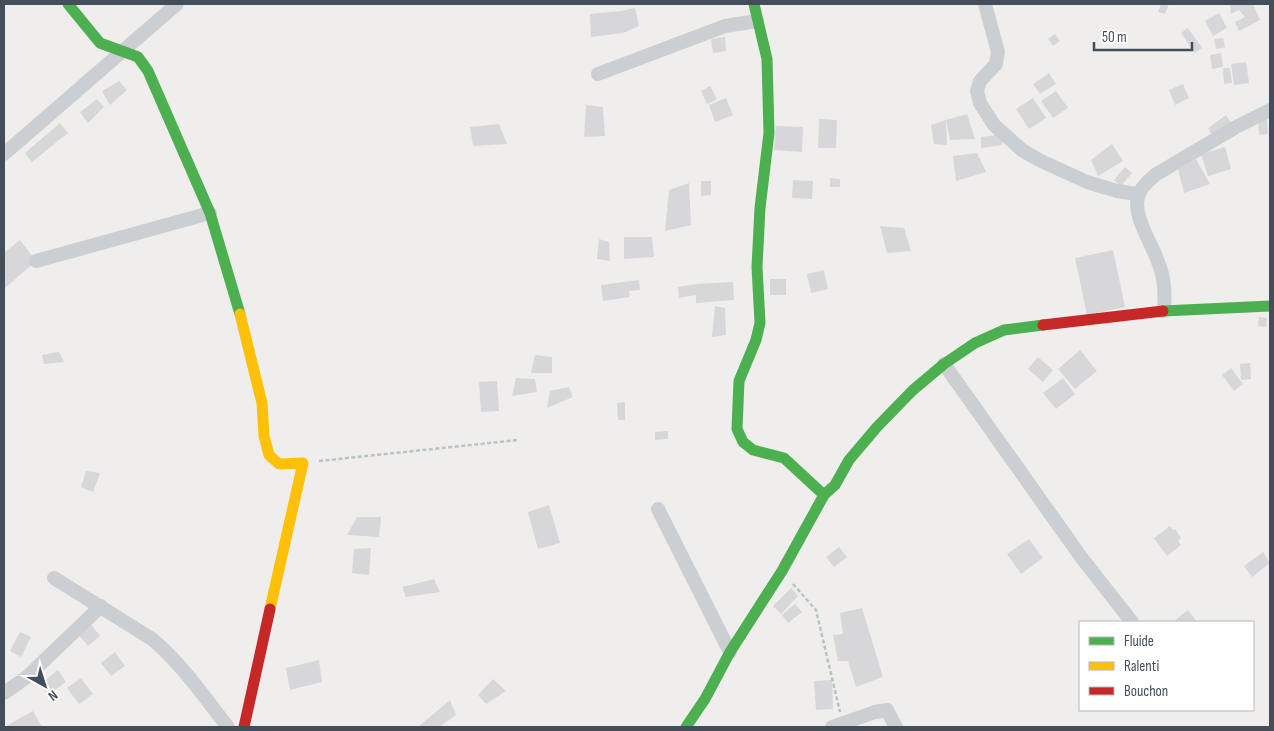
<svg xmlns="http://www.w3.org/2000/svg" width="1274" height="731" viewBox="0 0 1274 731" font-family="'Sofia Sans Condensed',sans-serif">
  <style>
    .building { fill: #d7d7d9 }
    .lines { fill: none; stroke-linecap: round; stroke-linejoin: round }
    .path { stroke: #b7c4c2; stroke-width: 2.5; stroke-dasharray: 4 2.5; stroke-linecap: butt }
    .street { stroke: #cccfd1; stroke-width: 14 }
    .fast { stroke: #4caf50; stroke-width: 11 }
    .slow { stroke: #ffc107; stroke-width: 11 }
    .jam { stroke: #c62828; stroke-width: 11 }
  </style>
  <rect width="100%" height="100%" fill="#efeeed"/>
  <path class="building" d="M1161,4H1169L1165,14L1158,12Z
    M1230,4H1253L1260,20L1239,31L1235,22L1245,17L1239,10L1231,14Z
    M635,8L639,26L623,33L591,37L590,14L621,11Z
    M1219,13L1227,28L1213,36L1205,21Z
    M1188,28L1202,48L1195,53L1181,33Z
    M1055,34L1060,41L1053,46L1048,39Z
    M725,37L726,51L713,53L711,39Z
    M1223,38L1225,47L1216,49L1214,39Z
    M1221,53L1223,67L1212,69L1210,55Z
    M1246,62L1249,83L1234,85L1231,64Z
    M1223,68H1230L1232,83L1224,84Z
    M1049,73L1056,84L1040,94L1033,84Z
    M119,81L127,90L110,105L102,91Z
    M1183,84L1189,98L1175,105L1169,90Z
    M710,86L717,99L707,104L701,91Z
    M1056,91L1068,108L1053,118L1041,101Z
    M726,98L733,115L715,122L709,105Z
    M1033,98L1046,118L1029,129L1016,109Z
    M97,99L104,107L88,123L80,112Z
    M586,105L603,107L605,136L584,137Z
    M967,114L975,139L950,140L946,120Z
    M1226,115L1233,126L1214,138L1208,128Z
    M1267,118L1268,134L1259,135L1258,119Z
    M819,119L837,120L836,148H818Z
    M946,120L947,145L934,144L931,125Z
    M60,123L68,133L32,162L25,153Z
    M499,124L507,144L473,146L470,127Z
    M776,126L803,127L802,152L774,150Z
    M1004,134L1002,145L981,148V137Z
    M1112,144L1123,161L1098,176L1091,160Z
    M1225,147L1231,169L1208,176L1201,154Z
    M977,153L986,172L956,181L953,156Z
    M1196,159L1210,184L1184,193L1178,169Z
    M1125,167L1132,173L1121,186L1114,180Z
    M830,178L840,179V187H830Z
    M793,180L813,181L812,199L792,198Z
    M701,181H711V195L701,196Z
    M689,183L691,225L665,231L669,190Z
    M880,226L904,228L911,251L887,253Z
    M624,237H652L654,257L624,259Z
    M599,239L609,242L610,261L597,259Z
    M20,240L36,261L4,289V253Z
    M1113,250L1125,307L1087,315L1075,258Z
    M824,270L828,289L811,293L807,274Z
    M770,279H786V295H770Z
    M639,280L640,290L629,291L630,297L603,301L601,285Z
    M733,282L734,300L696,303V295L679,298L678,287L697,284Z
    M715,306L725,308L726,335L712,337Z
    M1259,317L1267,318L1266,327L1258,326Z
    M1080,350L1097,371L1075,389L1058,369Z
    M59,352L64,362L44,364L42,355Z
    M535,355L552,357V373H531Z
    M1038,357L1053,370L1043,382L1028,369Z
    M1250,363L1251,379L1241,380L1240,364Z
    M1231,368L1243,384L1234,391L1222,375Z
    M516,378L535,379L537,392L512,396Z
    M1063,378L1075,394L1056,409L1043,393Z
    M497,381L499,411L481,412L479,382Z
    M569,387L573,397L547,408L550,391Z
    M625,402V420H618L617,403Z
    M668,431V439L655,440V432Z
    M86,471L100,473L93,492L81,487Z
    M549,505L560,543L538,549L528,512Z
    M357,517H381L379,537L347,535Z
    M1170,526L1173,530L1175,529L1181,538L1178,541L1181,545L1167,556L1154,538Z
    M1029,539L1043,558L1021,574L1007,554Z
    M839,547L847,557L834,567L826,557Z
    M371,548L369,575L352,573L354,549Z
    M1263,552L1270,563L1252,577L1244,566Z
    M434,579L440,592L406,597L402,587Z
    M791,588L798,596L781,614L773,606Z
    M795,604L802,612L788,623L782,615Z
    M862,608L883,677L856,687L848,661H838L833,635L843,634L840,613Z
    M1188,610L1197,622H1173Z
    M90,623L100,636L88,646L77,633Z
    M20,632L31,637L21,657L10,651Z
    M115,652L125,666L111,676L101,663Z
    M319,660L322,682L290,690L286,668Z
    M58,670L66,682L48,695L40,684Z
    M81,678L93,694L79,704L67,688Z
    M493,679L506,691L486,704L478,695Z
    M832,680L833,709L816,710L814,681Z
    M450,700L456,715L439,727H418Z
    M33,711L42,727H4Z"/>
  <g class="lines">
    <path class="path" d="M319,461L518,440
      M793,584L816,610L840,712"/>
    <path class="street" d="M985,4L998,52L996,64L980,81L977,91L980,103L994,125L1022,150L1039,160L1087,182L1117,191L1138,194
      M598,74L725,26L757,21
      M4,154L177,4
      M36,261L210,213
      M1164,311C1165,294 1165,278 1158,262C1152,243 1129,211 1140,192C1143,185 1150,180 1155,175L1236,127L1270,110
      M944,364L1081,557L1132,622
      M658,509L730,652
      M54,578L152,639C182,664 204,697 228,727
      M4,693L27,677L101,606
      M832,727L875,712L887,710L896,727"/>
    <path class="fast" d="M68,4L100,43L138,57L148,71L210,213L240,314
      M754,4L767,59L769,133L760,208L757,267L760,323L756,340L739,381L737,429L743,442L753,450L784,458L824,495
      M1163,311L1270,306
      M686,727L705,699L730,652L782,571L824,495L835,485L849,460L877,427L913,390L944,364L975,343L1004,330L1043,325"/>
    <path class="slow" d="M240,314L262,403L264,436L269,455L279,464L303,463L270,609"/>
    <path class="jam" d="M1043,325L1163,311
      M244,727L270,609"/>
  </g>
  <rect width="1274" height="731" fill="none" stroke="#444e5b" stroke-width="10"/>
  <rect x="1079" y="621" width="175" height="90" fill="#ffffff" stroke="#b4b8bd"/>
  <rect x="1089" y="637" width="25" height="8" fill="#4caf50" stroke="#b4b8bd"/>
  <text x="1124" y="646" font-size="15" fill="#444e5b">Fluide</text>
  <rect x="1089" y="662" width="25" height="8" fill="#ffc107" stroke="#b4b8bd"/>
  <text x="1124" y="671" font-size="15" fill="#444e5b">Ralenti</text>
  <rect x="1089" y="687" width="25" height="8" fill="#c62828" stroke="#b4b8bd"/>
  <text x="1124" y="696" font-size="15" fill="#444e5b">Bouchon</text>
  <g transform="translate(45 686) rotate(141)" stroke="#ffffff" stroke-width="4" paint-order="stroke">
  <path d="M0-4L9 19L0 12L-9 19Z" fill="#444e5b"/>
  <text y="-8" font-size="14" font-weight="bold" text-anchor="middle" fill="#444e5b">N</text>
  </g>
  <path d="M1094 42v8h98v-8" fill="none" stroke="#444e5b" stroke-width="2.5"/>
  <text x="1102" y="42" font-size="15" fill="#444e5b" stroke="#ffffff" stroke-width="4" paint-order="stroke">50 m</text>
</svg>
